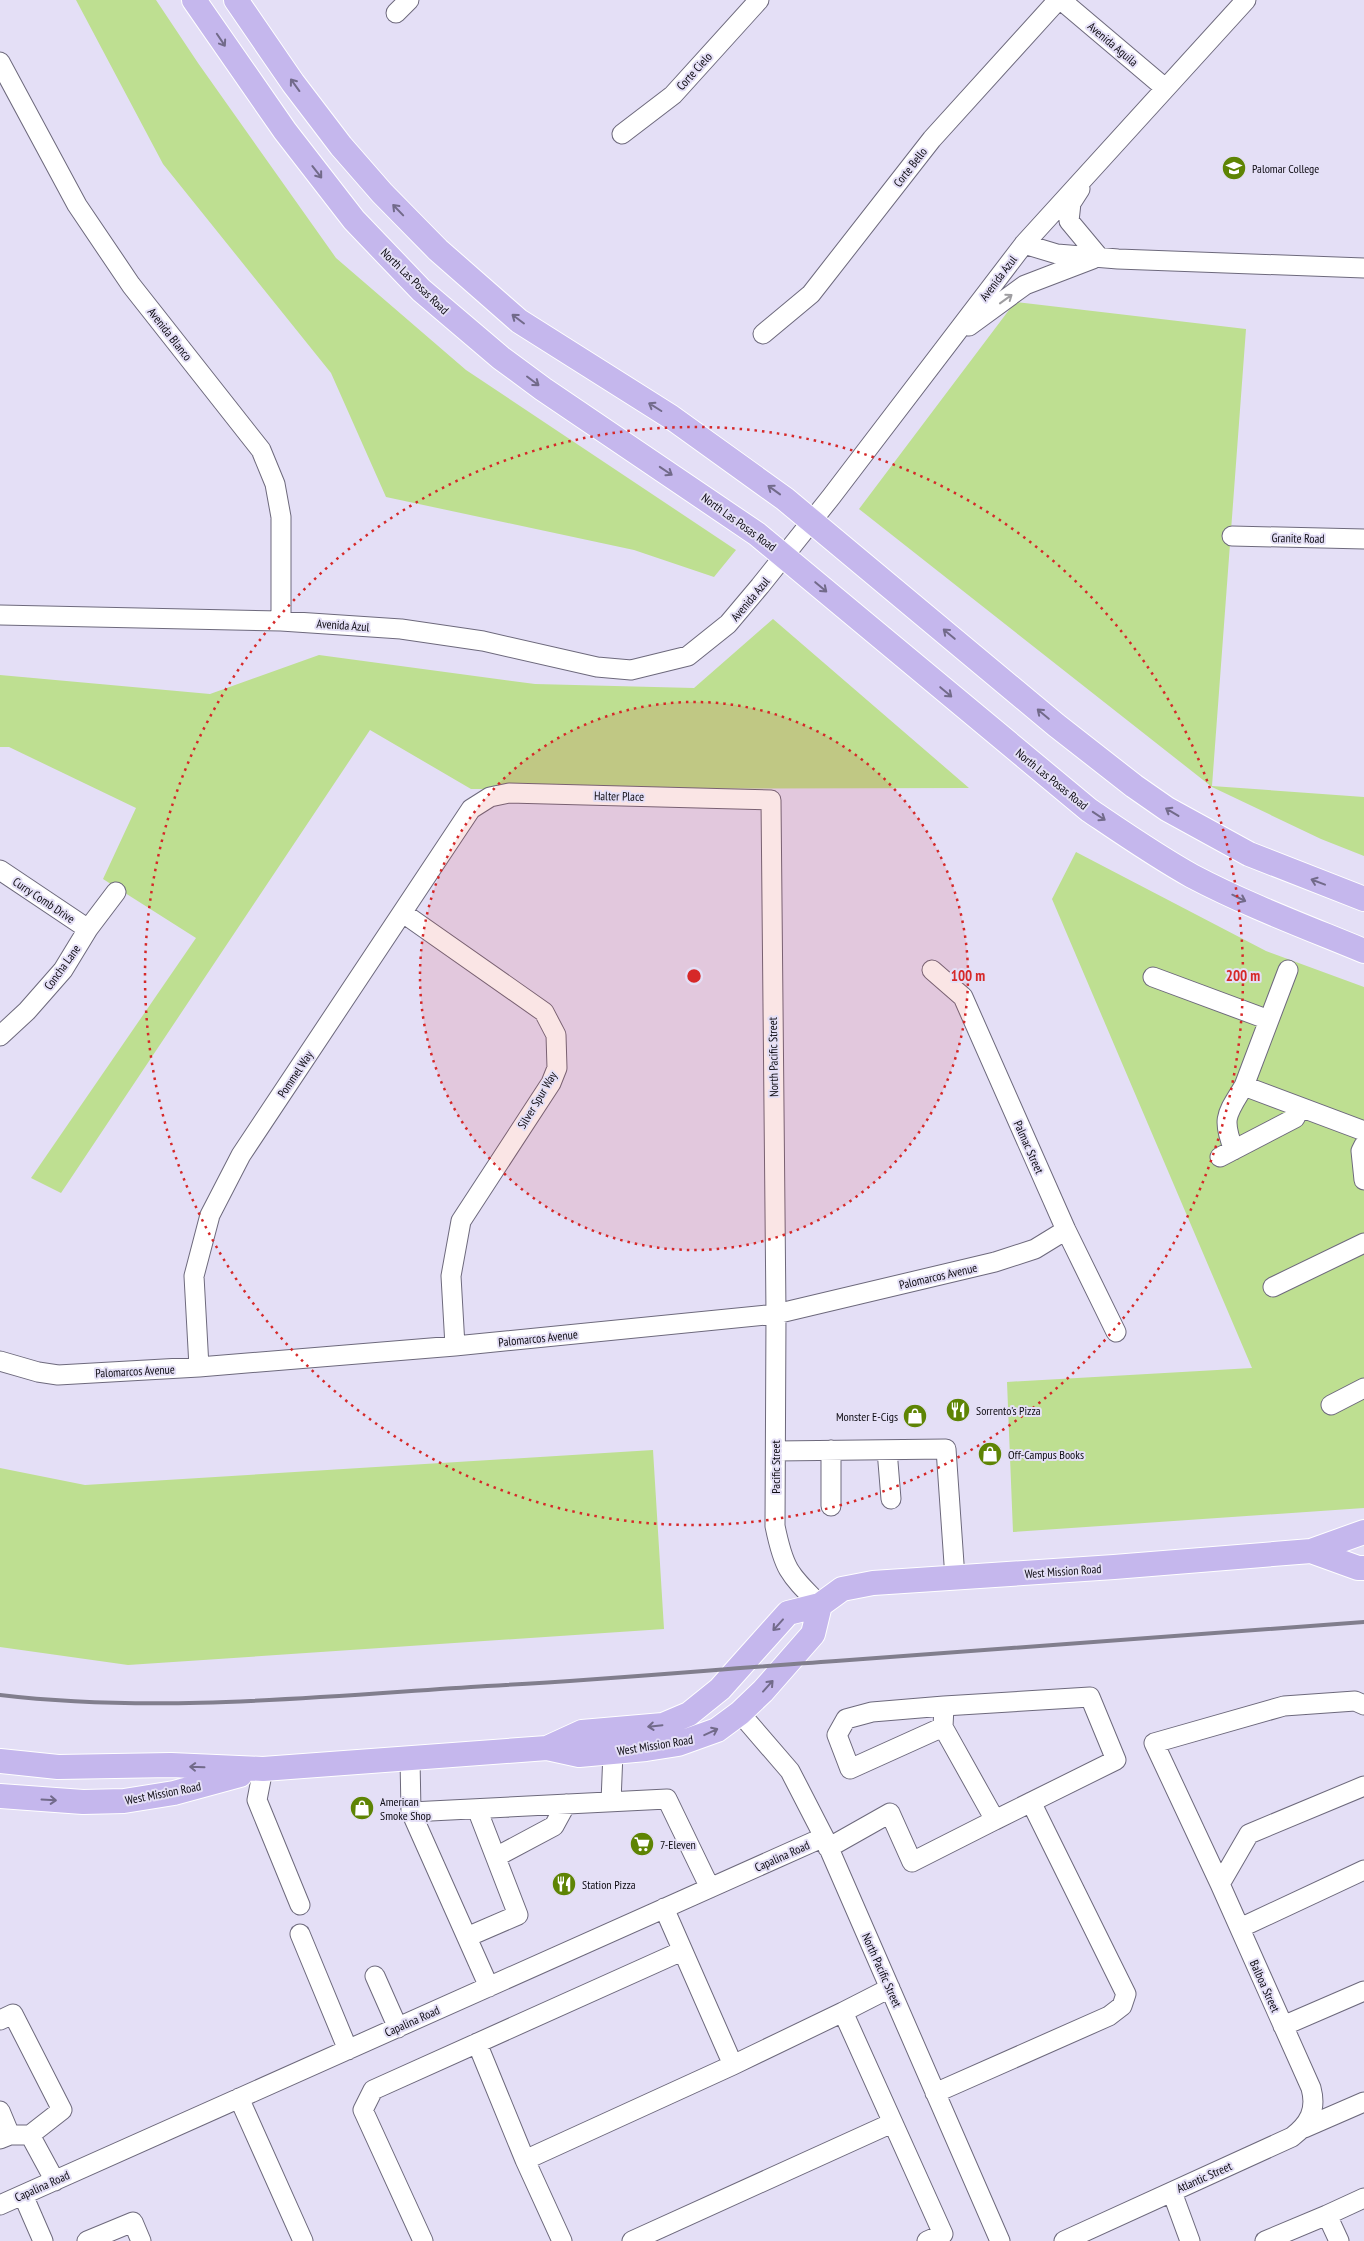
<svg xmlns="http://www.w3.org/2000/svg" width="1364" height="2241" viewBox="0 0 1364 2241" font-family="'PT Sans Narrow',sans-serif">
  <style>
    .green { fill: #bedf91 }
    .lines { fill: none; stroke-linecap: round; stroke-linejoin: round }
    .minor-casing { stroke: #6d697c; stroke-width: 21 }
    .major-casing { stroke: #fff; stroke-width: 26 }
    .minor { stroke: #fff; stroke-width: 19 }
    .major { stroke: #c5b7ed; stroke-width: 24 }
    .rail { stroke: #817e8d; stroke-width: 4 }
    .oneway { stroke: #726a8a }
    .oneway2 { stroke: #9e9da0 }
    .ring { fill: none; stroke: #d62828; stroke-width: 2.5; stroke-dasharray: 2.5 5 }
    .labels { text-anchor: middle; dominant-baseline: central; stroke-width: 4; stroke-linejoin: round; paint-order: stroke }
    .street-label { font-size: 12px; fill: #0d0b12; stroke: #e4dff6 }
    .poi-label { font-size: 12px; fill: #0d0b12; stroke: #e4dff6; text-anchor: start }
    .centre { fill: #d62828; stroke: #e4dff6; stroke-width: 2.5 }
    .ring-label { font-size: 15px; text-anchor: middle; font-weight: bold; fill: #d62828; stroke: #e4dff6; stroke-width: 4; stroke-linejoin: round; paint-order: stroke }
  </style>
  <rect width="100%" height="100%" fill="#e4dff6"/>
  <path class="green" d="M76,0H156L198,63L336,258L466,370L736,550L714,577L634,550L386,497L331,373L163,164Z
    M1015,302L1246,329L1212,786L1364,797V856L1321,839L1212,787L859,509Z
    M773,619L969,788L471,789L370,730L61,1193L31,1178L196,938L103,879L136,808L9,747H0V675L210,694L319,655L535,684L694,688Z
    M1076,852L1266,951L1364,987V1508L1013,1532L1007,1382L1252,1368L1052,899Z
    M653,1450L664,1629L128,1665L0,1647V1468L85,1485Z"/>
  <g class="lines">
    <g class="minor-casing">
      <path id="minor" d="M1061,0L1165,88
        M396,13L409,0
        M0,62L77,205L131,285L261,450L275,484L281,517V621
        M622,134L673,95L759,0
        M1080,189L1071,203L1069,221L1099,257
        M1024,244L1057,254L1118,259L1364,268
        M969,326L1025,285L1093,259
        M763,334L811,294L932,139L1058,0
        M1232,536L1364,539
        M0,615L281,621L401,629L483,641L597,667L631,670L688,656L728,624L760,586L831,497L1024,244L1246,0
        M0,870L88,929
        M403,913L544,1012L556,1035L557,1068L551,1083L461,1221L451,1276L455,1346
        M932,970L963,997L1066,1230L1116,1332
        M1288,970L1244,1086L1364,1131
        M1153,977L1269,1020
        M0,1036L27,1011L63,970L88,929L116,892
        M1364,1145L1361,1151L1364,1180
        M1234,1150C1221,1118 1227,1114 1244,1086
        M1220,1157L1295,1118L1300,1107
        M1273,1287L1364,1243
        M0,1361L38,1372L58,1375L199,1367L455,1346L776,1314L995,1262L1035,1249L1066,1230
        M199,1367L194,1276L210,1215L241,1155L471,809L490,797L509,793L771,800L776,1314L775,1526C784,1570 789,1574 820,1605
        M1331,1405L1364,1388
        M831,1450V1506
        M887,1450L891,1499
        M776,1451L946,1449L955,1578
        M944,1706L1090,1697L1116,1760L995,1820
        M740,1713L790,1771L824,1837L1000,2241
        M410,1758L411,1812L489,1987
        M263,1769L257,1800L300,1905
        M611,1802L613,1752
        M411,1812L667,1799L710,1888
        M828,1848L890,1813L912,1862L995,1820L943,1727L850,1769L837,1735L846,1719L872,1712L944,1706L943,1727
        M496,1857L554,1826L566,1804
        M1220,1884L1249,1834L1364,1786
        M664,1908L733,2065
        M1240,1928L1364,1870
        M300,1934L348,2050
        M467,1937L518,1915L477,1809
        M375,1976L398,2028
        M843,2012L890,1988
        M0,2020L13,2014L62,2110L30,2135
        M1283,2026L1364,1991
        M477,2043L525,2160L562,2241
        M935,2093L1109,2016L1122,2006L1126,1994L1031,1802
        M239,2098L303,2241
        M0,2111L10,2135
        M1304,2128L1364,2102
        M0,2139L10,2135H30L55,2181
        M525,2160L733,2065L843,2012L943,2234L927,2241
        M1172,2192L1190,2241
        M23,2195L43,2241
        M0,2205L824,1837
        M87,2241L133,2222L141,2241
        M423,2241L363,2110L373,2090L682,1951
        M632,2241L892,2123
        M1064,2241L1292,2137C1309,2124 1317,2110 1311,2088L1220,1884L1154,1743L1284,1706L1355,1701L1364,1705
        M1265,2241L1327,2215
        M1339,2241L1327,2215L1364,2198"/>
    </g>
    <g class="major-casing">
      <path id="major" d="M194,0L285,131L354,220L421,290L501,358L543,389L757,534L1089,810C1123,833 1156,856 1192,876C1247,905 1306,927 1364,951
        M236,0L293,83L341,146L382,193L438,250L519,321L671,417L785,499L1056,725L1134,786L1167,809L1249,854L1364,899
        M1311,1551L1358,1568H1364
        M547,1748L582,1732L663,1725L689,1714L720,1689L788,1613L820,1605L842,1589L873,1583L1114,1567L1311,1551L1364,1532
        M0,1761L58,1767L171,1765L263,1769L547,1748L579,1755L646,1749L678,1744L717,1730L740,1713L763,1691L813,1634L820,1605
        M0,1796L83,1802L124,1801L174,1793L240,1775"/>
    </g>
    <use href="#minor" class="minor"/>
    <use href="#major" class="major"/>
    <path class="rail" d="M0,1695C162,1714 325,1696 487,1686C604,1680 720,1669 836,1661C1012,1648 1188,1635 1364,1622"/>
  </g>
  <defs><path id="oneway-shaft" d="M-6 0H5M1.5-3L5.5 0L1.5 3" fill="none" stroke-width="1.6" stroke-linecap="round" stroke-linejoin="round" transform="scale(1.25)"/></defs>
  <g class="oneway">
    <use href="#oneway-shaft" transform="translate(221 40) rotate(56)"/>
    <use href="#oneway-shaft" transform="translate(295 85) rotate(-126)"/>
    <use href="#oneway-shaft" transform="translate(317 172) rotate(52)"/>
    <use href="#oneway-shaft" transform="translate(398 210) rotate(-134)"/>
    <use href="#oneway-shaft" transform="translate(518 319) rotate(-143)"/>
    <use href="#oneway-shaft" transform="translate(533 381) rotate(37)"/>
    <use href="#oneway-shaft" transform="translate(655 407) rotate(-148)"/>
    <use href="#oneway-shaft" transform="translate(666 471) rotate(34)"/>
    <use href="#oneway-shaft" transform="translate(774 490) rotate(-144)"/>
    <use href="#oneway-shaft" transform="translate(821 587) rotate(40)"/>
    <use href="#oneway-shaft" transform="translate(949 634) rotate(-140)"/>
    <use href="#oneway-shaft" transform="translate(946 692) rotate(40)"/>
    <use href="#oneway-shaft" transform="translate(1043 714) rotate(-140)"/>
    <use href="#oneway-shaft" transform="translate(1172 812) rotate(-149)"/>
    <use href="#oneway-shaft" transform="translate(1099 816) rotate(34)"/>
    <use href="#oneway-shaft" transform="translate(1318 882) rotate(-159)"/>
    <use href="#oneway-shaft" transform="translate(1239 898) rotate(26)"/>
    <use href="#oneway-shaft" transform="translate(778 1625) rotate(132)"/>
    <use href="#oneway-shaft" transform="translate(768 1686) rotate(-48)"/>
    <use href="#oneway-shaft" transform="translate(655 1726) rotate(174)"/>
    <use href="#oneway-shaft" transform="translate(711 1732) rotate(-25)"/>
    <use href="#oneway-shaft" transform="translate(197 1767) rotate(-178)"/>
    <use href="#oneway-shaft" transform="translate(49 1800) rotate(3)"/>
  </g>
  <use class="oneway2" href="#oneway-shaft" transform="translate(1006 299) rotate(-36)"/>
  <circle cx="694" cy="976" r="274" fill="#d62828" fill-opacity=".12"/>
  <g class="ring">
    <circle cx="694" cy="976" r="274"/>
    <circle cx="694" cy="976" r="549"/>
  </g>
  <defs>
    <g id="university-disc" transform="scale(1.25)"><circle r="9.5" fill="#5e8404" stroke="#e4dff6"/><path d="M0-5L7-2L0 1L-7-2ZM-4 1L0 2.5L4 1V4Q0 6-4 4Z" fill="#fff"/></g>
    <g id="restaurant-disc" transform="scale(1.25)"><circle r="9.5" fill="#5e8404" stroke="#e4dff6"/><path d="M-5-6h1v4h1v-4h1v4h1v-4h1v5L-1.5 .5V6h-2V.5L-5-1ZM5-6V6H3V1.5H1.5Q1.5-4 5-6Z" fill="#fff"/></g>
    <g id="shop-disc" transform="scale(1.25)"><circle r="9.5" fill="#5e8404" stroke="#e4dff6"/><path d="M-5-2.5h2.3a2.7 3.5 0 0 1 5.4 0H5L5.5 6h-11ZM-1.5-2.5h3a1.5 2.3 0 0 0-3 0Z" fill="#fff"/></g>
    <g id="supermarket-disc" transform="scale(1.25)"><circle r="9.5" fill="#5e8404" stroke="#e4dff6"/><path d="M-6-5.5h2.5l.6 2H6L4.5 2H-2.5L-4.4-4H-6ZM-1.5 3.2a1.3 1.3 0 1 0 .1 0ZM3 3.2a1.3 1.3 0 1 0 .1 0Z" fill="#fff"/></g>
  </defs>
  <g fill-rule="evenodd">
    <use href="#university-disc" x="1234" y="168"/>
    <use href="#restaurant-disc" x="958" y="1410"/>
    <use href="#shop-disc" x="915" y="1416"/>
    <use href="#shop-disc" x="990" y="1454"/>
    <use href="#shop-disc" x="362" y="1808"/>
    <use href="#supermarket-disc" x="642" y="1844"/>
    <use href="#restaurant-disc" x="564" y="1884"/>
  </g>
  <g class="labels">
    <g class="street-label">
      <text transform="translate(1113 44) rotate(40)">Avenida Aguila</text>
      <text transform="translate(694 71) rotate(-48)">Corte Cielo</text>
      <text transform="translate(910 167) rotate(-52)">Corte Bello</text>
      <text transform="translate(998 278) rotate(-53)">Avenida Azul</text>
      <text transform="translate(415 281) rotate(44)">North Las Posas Road</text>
      <text transform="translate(170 334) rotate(52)">Avenida Blanco</text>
      <text transform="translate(739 522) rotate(36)">North Las Posas Road</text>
      <text transform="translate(1298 538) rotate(1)">Granite Road</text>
      <text transform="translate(750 599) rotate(-50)">Avenida Azul</text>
      <text transform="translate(343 625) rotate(4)">Avenida Azul</text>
      <text transform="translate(1052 779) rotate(39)">North Las Posas Road</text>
      <text transform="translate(619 796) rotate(1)">Halter Place</text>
      <text transform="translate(44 900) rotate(34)">Curry Comb Drive</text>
      <text transform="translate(62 967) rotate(-54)">Concha Lane</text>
      <text transform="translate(773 1057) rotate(-91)">North Pacific Street</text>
      <text transform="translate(295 1074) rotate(-56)">Pommel Way</text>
      <text transform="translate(537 1100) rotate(-59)">Silver Spur Way</text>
      <text transform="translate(1029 1147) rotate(66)">Palmac Street</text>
      <text transform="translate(938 1276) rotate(-13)">Palomarcos Avenue</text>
      <text transform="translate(538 1338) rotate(-6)">Palomarcos Avenue</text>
      <text transform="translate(135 1371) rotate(-3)">Palomarcos Avenue</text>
      <text transform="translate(775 1467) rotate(-90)">Pacific Street</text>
      <text transform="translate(1063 1571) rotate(-4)">West Mission Road</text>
      <text transform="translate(655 1745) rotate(-9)">West Mission Road</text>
      <text transform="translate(163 1793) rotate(-11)">West Mission Road</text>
      <text transform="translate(782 1856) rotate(-24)">Capalina Road</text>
      <text transform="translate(882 1970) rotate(66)">North Pacific Street</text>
      <text transform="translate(1265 1986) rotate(66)">Balboa Street</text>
      <text transform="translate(412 2021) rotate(-24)">Capalina Road</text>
      <text transform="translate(1204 2177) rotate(-24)">Atlantic Street</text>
      <text transform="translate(42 2186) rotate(-24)">Capalina Road</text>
    </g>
    <g class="poi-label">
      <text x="1252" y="168">Palomar College</text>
      <text x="976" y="1410">Sorrento's Pizza</text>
      <text x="898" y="1416" text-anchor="end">Monster E-Cigs</text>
      <text x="1008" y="1454">Off-Campus Books</text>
      <text x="380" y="1801">American<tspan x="380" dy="14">Smoke Shop</tspan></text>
      <text x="660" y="1844">7-Eleven</text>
      <text x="582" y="1884">Station Pizza</text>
    </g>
  </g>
  <circle cx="694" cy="976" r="8" class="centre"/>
  <g class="ring-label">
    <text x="968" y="981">100 m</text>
    <text x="1243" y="981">200 m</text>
  </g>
</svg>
